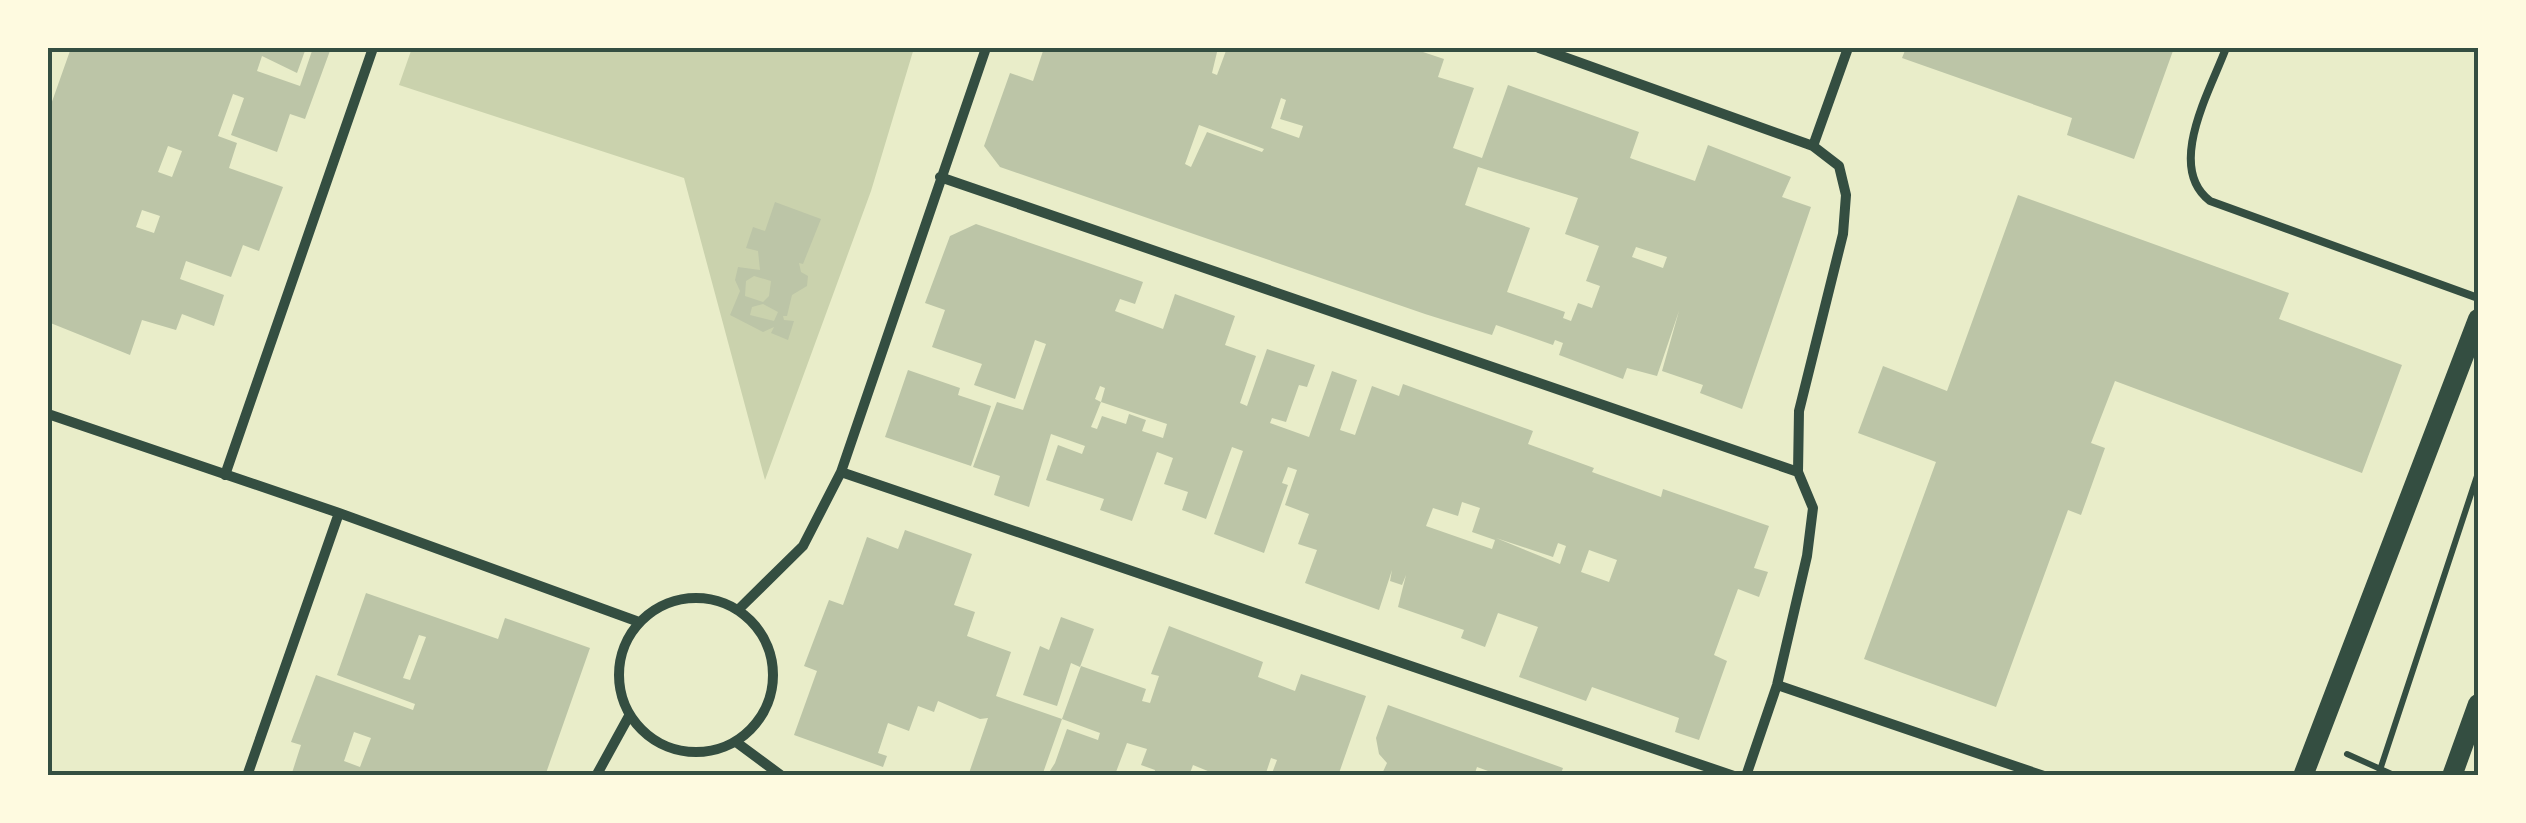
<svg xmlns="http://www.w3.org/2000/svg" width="2526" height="823" viewBox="0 0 2526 823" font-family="'Sofia Sans Condensed',sans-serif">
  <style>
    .green { fill: #cad2ad }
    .building { fill: #bcc5a7; fill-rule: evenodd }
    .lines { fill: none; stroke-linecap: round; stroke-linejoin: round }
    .path { stroke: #344e41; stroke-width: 6 }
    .service { stroke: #344e41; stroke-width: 8 }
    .minor { stroke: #344e41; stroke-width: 10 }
    .secondary { stroke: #344e41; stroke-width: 20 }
    .neatline { fill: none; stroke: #344e41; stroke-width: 4 }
  </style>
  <rect width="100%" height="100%" fill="#e9edc9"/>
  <path class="green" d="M412,48H914L871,191L765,480L684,178L399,85Z"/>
  <path class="building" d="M71,48H306L297,73L262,56L257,71L300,86L313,48H331L305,119L290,114L277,152L231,135L244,98L233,94L218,136L237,143L229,168L283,187L259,251L243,245L231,277L186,261L180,279L224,295L214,326L182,314L176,330L142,320L130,355L48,322V113ZM168,146L182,151L172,177L158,172ZM142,210L160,216L154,233L136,227Z
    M1044,48H1218L1212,73L1217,75L1227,48H1411L1444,59L1438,77L1474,88L1453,148L1482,158L1508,85L1639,132L1630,158L1695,181L1708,145L1791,177L1782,197L1811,207L1742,409L1700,393L1703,385L1662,371L1679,311L1657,376L1627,368L1623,379L1559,355L1563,343L1555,340L1553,345L1496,325L1492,335L1425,314L1000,167L984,146L1010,73L1033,81ZM1281,98L1286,100L1280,119L1303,126L1299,138L1271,128ZM1199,125L1264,149L1262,152L1207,132L1191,167L1185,164ZM1478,167L1578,198L1565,234L1599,246L1586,281L1600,286L1592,308L1578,303L1571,321L1563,318L1565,312L1507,292L1530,228L1465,205ZM1636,247L1667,257L1663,268L1632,257Z
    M1906,48H2174L2134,159L2067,135L2072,118L1902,58Z
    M2018,195L2289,293L2279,319L2402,365L2362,473L2115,381L2091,443L2105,448L2081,515L2068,510L1996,707L1864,659L1936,462L1858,433L1883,366L1947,391Z
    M775,202L821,219L803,264L799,263L801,272L808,276L807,286L792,295L787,316H783L784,320L794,321L788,340L771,333L774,327L763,332L730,315L740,291L735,280L738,267L760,270L758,251L746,248L753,227L765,231ZM754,276L771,281L769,296L763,302L745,296L746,281ZM763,304L778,312L774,321L750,315L752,307Z
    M976,224L1143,282L1135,304L1120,299L1115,311L1163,329L1175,294L1235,316L1225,345L1256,356L1240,403L1247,406L1267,349L1315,365L1307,387L1299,385L1286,422L1272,418L1270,423L1309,437L1332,371L1357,380L1340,430L1355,435L1372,386L1399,396L1403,384L1533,431L1528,444L1594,468L1592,472L1661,497L1663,489L1769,526L1754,568L1768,572L1759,597L1738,589L1714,655L1727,661L1699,740L1675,732L1679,718L1592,687L1586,701L1519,677L1538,627L1498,613L1485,647L1461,638L1464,630L1398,607L1406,575L1402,585L1390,581L1392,570L1379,610L1305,583L1317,550L1298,544L1309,514L1285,505L1297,470L1288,467L1282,483L1288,485L1264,553L1214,534L1243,451L1232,447L1206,519L1182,510L1188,492L1164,484L1173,458L1157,452L1132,521L1100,510L1104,499L1046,480L1058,445L1082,454L1085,446L1051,434L1029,507L994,495L1000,476L973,467L997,402L1023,410L1046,344L1035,340L1015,399L974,385L982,364L932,347L945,310L925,303L950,236ZM1100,386L1105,388L1101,402L1167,424L1163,438L1142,431L1146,420L1129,414L1126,424L1102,416L1097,429L1091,427L1101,402L1095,399ZM1462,502L1480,508L1472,532L1495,540L1492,549L1426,526L1433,508L1458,516ZM1496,538L1553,557L1558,543L1566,546L1560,564ZM1589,550L1617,560L1609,582L1581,572Z
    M908,370L960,388L958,395L991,406L971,466L885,437Z
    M905,530L972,554L954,605L975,612L967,636L1011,652L996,696L1062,719L1043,773L1048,774L1055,763L1067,729L1098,740L1100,733L1062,719L1081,666L1146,689L1142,701L1150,703L1159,676L1151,674L1169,626L1263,662L1258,677L1295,691L1301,674L1366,696L1338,776H1271L1277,760L1271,758L1265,776H1220L1193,765L1190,773L1197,776H1154L1155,770L1141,765L1147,749L1127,743L1116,772L1125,776H1006L996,772L968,776L988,718L980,719L938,701L934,712L918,706L909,731L888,723L878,753L887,756L883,767L794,735L817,671L804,666L829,600L843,605L867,537L898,549Z
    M366,593L498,639L505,618L590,648L545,776H291L301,745L291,742L316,675L413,710L415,704L337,675ZM419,635L426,637L410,680L403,678ZM354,732L371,738L360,767L344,761Z
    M1061,617L1094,629L1080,667L1071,663L1057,706L1023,695L1040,646L1049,650Z
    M1388,705L1563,768L1560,776H1486L1488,771L1477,767L1474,776H1381L1387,763L1379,754L1376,738Z"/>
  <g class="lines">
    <path class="path" d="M2347,754L2396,776
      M2378,776L2478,473"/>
    <path class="service" d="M2226,48C2211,89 2165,167 2210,201L2478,298"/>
    <path class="minor" d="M1539,48L1813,146L1839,166L1846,195L1843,234L1799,411L1798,472L1813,508L1807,556L1777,685L1746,776
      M1813,146L1848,48
      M940,177L1798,472
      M48,414L339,513L639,622
      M841,472L1734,776
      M225,475L373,48
      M619 675a77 77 0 1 1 154 0a77 77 0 1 1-154 0Z
      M739,609L803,546L841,472L986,48
      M1777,685L2044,776
      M736,742L782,776
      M247,776L339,513
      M596,776L629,716"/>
    <path class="secondary" d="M2303,776L2478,319
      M2452,776L2478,704"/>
  </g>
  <rect width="2526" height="823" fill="none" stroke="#fefae0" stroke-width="100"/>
  <rect x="50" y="50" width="2426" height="723" class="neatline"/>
</svg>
